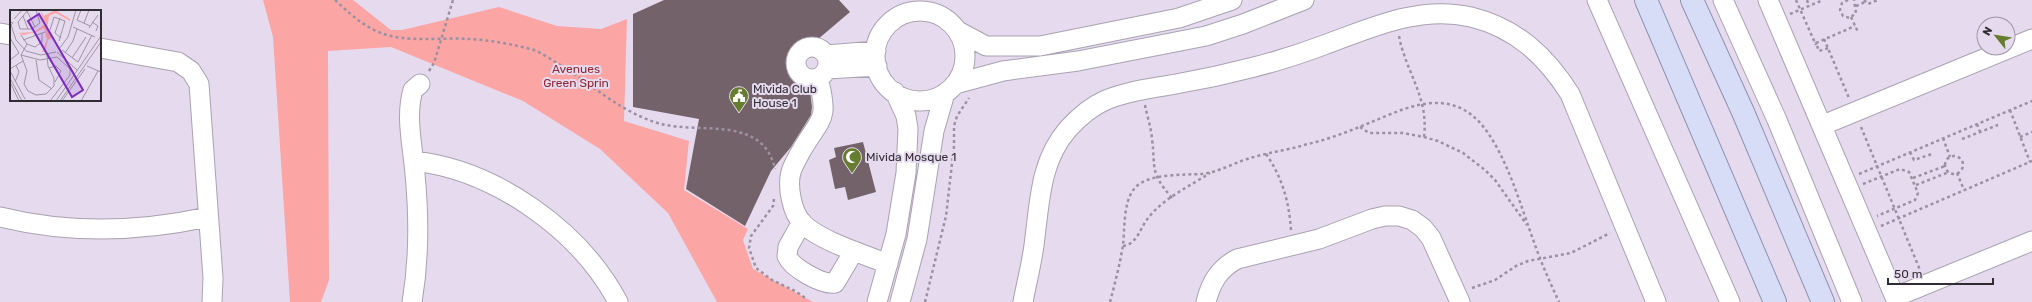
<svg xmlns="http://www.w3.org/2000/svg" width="2032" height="302" viewBox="0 0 2032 302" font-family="Rubik,sans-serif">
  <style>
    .green { fill: #fca5a5 }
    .building { fill: #74626b }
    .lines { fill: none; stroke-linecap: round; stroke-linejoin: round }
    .minor-casing { stroke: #aaa1b2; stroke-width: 21 }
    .major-casing { stroke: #8c91ae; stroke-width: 24 }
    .path { stroke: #9a92a0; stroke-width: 2.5; stroke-dasharray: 3 3; stroke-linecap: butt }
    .minor { stroke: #fff; stroke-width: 19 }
    .major { stroke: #d8ddf7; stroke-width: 22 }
    .labels { text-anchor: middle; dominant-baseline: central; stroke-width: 4; stroke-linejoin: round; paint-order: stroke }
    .park-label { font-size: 12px; fill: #912530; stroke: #e6dbee }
    .poi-label { font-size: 12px; fill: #302c33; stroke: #e6dbee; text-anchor: start }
    .inset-road { fill: none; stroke: #9d95a3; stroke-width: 1 }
    .view { fill: #7b2cbf; fill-opacity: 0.15; stroke: #7b2cbf; stroke-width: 2 }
    .inset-edge { fill: none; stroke: #302c33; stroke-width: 2 }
  </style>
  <rect width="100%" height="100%" fill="#e6dbee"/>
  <path class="green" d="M263,0H353L391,30H402L499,7L557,26L601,29L627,19L624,121L689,141L684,190L748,229L743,240L753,269L813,302H717L668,213L600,149L523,101L391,47L328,51L329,280L321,302H290L273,37Z"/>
  <path class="building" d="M664,0H839L850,12L817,40L793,53L795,75L810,91L812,107L811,115L791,147L771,171L745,226L686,189L699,119L633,107V14Z
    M863,142L876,192L848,200L845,187L835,189L829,160L836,157L834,148Z"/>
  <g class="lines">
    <g class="minor-casing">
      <path id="minor" d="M1597,0L1730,302
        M1723,0L1777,120L1852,302
        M1768,0L1897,302
        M875 56a45 45 0 1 1 90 0a45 45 0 1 1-90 0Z
        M958,31L986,46H1040L1179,18L1232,0
        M0,33L11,35
        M796 63a16 16 0 1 1 32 0a16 16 0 1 1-32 0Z
        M100,48L178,62L191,71L199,84L213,278L212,302
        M826,55L876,51
        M827,69L877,66
        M818,78C830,123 820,117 800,153C797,159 793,165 791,172C787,187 792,213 803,224C822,242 864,254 888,264
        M955,84L1003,71L1078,61L1206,36L1243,24L1304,0
        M1823,125L2032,39
        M414,161C495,170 580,230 618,302
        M0,217C69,234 139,232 208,217
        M802,222L788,247L787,256C792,268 822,285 835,283L854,251
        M1895,297L2032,241
        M412,302C419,261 419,216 415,174C413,147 405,117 413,90L420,84
        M877,302L896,234L906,173L908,129L906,116L895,92
        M900,302L917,239L934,131L945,93
        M1023,302C1027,280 1033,259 1035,237C1040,198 1041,160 1068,129C1078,118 1092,106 1106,100C1130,90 1156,88 1181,83C1204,79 1227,74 1250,68C1275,62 1300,54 1324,45C1371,28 1419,5 1471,17C1516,28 1546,56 1570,94L1656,302
        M1206,302C1211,282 1219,269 1237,259L1319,239L1372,219L1385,216H1399L1412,220L1423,228L1431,238L1460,302"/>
    </g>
    <g class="major-casing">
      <path id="major" d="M1646,0L1775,302
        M1692,0L1743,112L1823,302"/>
    </g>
    <path class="path" d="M335,0C349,13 363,26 381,33C407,43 441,37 468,39C490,40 512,44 534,50C542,53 550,59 557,63C592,84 621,113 661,124C701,134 763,115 775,169
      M1796,0L1816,45
      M1807,0L1809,6
      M1848,0L1842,3L1840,10L1843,16L1850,18L1856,13L1854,0
      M1864,0L1868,4L1878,0
      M1856,6L1865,2
      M1790,14L1823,0
      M1851,17L1858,32
      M1399,36C1406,73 1429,97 1424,137
      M1824,39L1849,98
      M1828,48L1819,51L1816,43L1855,26
      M429,71L434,63L453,0
      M1145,105C1147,116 1151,127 1152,139C1156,170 1149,171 1172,198
      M2010,110L2030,162
      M1977,124L1980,132
      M1360,127L1369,133H1403L1424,137L1438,141L1463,153L1485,170L1495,180L1527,225
      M1861,127L1920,270
      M2020,137L2032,132
      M1943,138L1950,157
      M1962,139L1998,125
      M1910,152L1914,160L1932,154
      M1266,154C1282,177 1289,201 1291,230
      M1945 165a9 9 0 1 1 18 0a9 9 0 1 1-18 0Z
      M1957,173L1964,190
      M1859,174L2032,101
      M1913,178L1945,166
      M1863,184L1900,169L1909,172L1918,193L1915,200L1877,216
      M1916,185L1949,172
      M774,199L773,206L751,236L749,248L756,268L772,280L795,291L807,299
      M1881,226L2032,161
      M1123,246C1138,244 1140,227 1149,217C1164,198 1190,186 1210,173
      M1472,288L1495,280L1516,266L1528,261L1571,253L1610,233
      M925,302L946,216L954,146V126L957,116L969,98
      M1110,302C1115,283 1120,264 1123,245C1125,228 1123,203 1134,189C1146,173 1184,175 1202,174C1220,172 1237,161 1254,157C1271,152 1288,150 1304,145C1326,140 1348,132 1369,123C1399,111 1434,92 1466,111C1501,132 1520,205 1534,242C1541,263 1550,282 1559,302"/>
    <use href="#minor" class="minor"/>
    <use href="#major" class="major"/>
  </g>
  <defs>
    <g id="civic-pin" transform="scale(1)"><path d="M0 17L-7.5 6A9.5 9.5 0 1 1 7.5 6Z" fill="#667d2f" stroke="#e6dbee"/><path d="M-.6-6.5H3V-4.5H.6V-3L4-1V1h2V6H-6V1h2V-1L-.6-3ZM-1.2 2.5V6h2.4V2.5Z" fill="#fff"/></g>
    <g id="mosque-pin" transform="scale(1)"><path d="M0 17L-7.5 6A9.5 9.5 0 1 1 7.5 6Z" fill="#667d2f" stroke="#e6dbee"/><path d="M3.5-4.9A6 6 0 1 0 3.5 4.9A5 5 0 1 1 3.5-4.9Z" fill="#fff"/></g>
  </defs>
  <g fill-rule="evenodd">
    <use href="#civic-pin" x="739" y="96"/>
    <use href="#mosque-pin" x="852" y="157"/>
  </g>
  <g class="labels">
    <g class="park-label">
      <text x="576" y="69">Avenues<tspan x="576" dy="14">Green Sprin</tspan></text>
    </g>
    <g class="poi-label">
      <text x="753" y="89">Mivida Club<tspan x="753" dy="14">House 1</tspan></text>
      <text x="866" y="157">Mivida Mosque 1</text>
    </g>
  </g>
  <g transform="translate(10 10)">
    <rect width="91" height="91" fill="#e6dbee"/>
    <path d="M30,0L34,6L45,0L60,9V11L46,3L39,6L37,19L42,28L38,30L35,42H32L37,30L34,18L26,22L13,25L8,23L24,22L35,14Z" fill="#fca5a5"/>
    <path class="inset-road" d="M71,0L67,10L80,16M17,1L25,17M13,6L18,19M50,8L45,23L51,28M4,9L12,0M0,12L3,13L1,15L6,30L16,41L31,45L46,42M82,12L88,16L86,21M74,13L79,0M63,17L85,27M79,18L88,5M10,19H22L30,13L26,0M10,19L8,12L18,0M40,20L44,7L55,11L49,31M11,25L17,34L25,37L32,32V23M0,28L9,43L0,50M13,30L35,22M17,34L11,45L17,61L14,74L18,81L26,85L36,84L44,76V68L38,56L37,45M49,39L58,27L66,0M52,40L68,52L82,25M47,42L67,60M55,43L63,31L67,19M11,45L30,50L47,47L60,59V65L40,91M62,48L76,27M26,50L29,70L42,79M77,56L91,62M39,58L46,56L51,61L45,72M0,59L13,51M0,61L15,89M0,68L12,91M0,72L9,91M5,72L9,62L6,55M46,91L91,26M50,91L91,32M52,91L75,59M71,91L88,61"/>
    <path class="view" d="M29,4L73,80L62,87L18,11Z"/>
    <rect width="91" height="91" class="inset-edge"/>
  </g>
  <g transform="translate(1996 36) rotate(300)"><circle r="19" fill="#e6dbee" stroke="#9d95a3"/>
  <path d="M0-3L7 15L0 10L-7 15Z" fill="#667d2f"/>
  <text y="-6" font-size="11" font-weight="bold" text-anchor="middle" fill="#302c33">N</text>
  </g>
  <path d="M1888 278v6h105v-6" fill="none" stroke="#302c33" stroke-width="2"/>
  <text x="1894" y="278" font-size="12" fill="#302c33" stroke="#e6dbee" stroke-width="3" paint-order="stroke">50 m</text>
</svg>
